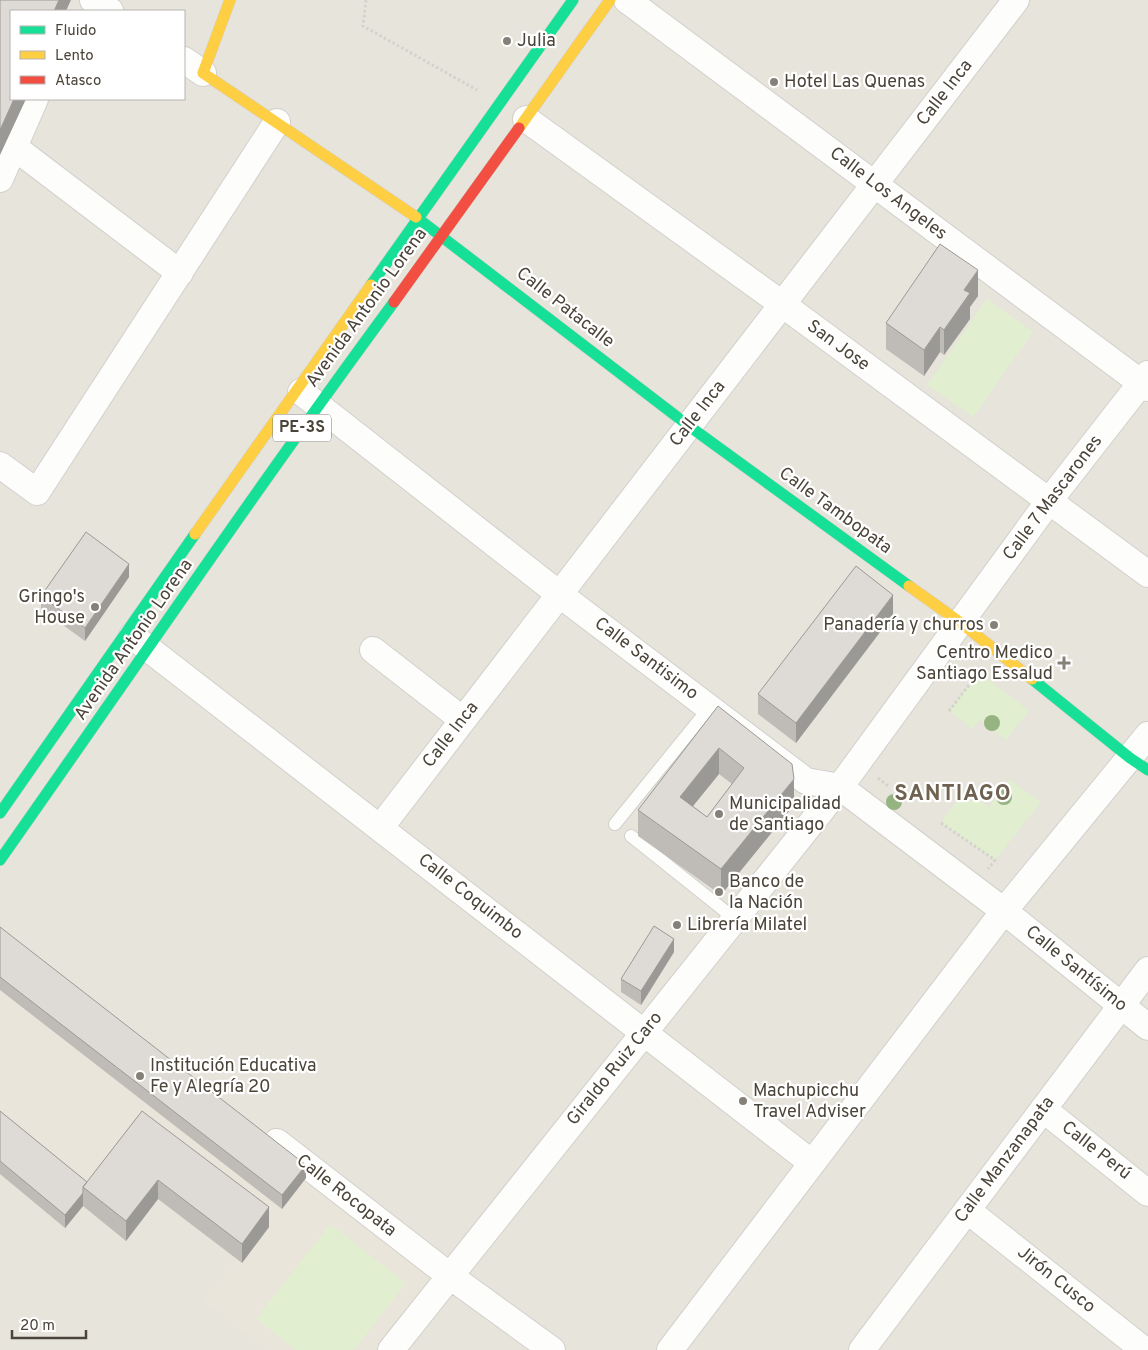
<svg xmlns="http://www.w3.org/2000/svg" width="1148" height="1350" viewBox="0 0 1148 1350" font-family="Overpass,sans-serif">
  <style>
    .residential { fill: #e7e4dc; fill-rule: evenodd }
    .education { fill: #eae5da }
    .green { fill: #e1eecf }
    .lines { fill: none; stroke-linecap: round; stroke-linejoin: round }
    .lane-casing { stroke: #d2d0cb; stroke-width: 14 }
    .street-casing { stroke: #d2d0cb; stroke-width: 28 }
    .fast-casing { stroke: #d3cfc5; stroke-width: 12 }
    .slow-casing { stroke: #d3cfc5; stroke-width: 12 }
    .jam-casing { stroke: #d3cfc5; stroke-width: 12 }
    .path { stroke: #d3d2cc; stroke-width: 3; stroke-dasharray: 2.5 2.5; stroke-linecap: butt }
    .lane { stroke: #fdfdfc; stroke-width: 12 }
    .street { stroke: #fdfdfc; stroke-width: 26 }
    .fast { stroke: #16e098; stroke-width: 11 }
    .slow { stroke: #ffcf43; stroke-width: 11 }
    .jam { stroke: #f24e42; stroke-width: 11 }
    .tree { fill: #96b382 }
    .wall { fill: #bfbcb8; fill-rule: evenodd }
    .shaded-wall { fill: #9b9996 }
    .building { fill: #dedbd6; stroke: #9b9996; fill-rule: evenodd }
    .poi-dot { fill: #868178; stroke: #fff; stroke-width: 2 }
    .labels { text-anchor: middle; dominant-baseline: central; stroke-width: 4.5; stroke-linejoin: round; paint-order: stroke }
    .shield { fill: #fff; stroke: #817c74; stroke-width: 1 }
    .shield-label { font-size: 16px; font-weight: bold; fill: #4b4439 }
    .poi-label { font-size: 18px; fill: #4b4439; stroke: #fff; text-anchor: start }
    .street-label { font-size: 18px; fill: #4b4439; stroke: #fff }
    .district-label { font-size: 22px; font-weight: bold; letter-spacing: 1px; fill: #6e6250; stroke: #fff }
  </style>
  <rect width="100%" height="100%" fill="#f4f2ee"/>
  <path class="residential" d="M0,0H1148V1350H0ZM11,11H184V99H11Z"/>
  <path class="education" d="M0,941L433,1276L377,1350H267L203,1300L237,1260L158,1200L126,1241L83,1207L65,1228L0,1174Z"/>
  <path class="green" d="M987,299L1033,332L973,417L927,385Z
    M979,672L1029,711L1006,740L980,720L972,729L949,711Z
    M1009,779L1041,802L995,860L941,823L965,789L989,807Z
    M330,1224L406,1283L354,1350H296L256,1319Z"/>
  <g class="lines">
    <g class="lane-casing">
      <path id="lane" d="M615,824L709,708
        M631,836L735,919"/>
    </g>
    <g class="street-casing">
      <path id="street" d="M93,0L110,11
        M627,0L1148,388
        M184,60L203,73
        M526,119L782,304L1148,574
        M14,147L35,99
        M0,179L14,147L180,273
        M301,392L559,594L806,781L840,787L1004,911L1148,1027
        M0,465L37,492L277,122
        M132,636L812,1163
        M373,650L463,720
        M380,828L1016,0
        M1043,1109L1148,1193
        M277,1142L450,1276L552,1350
        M967,1210L1144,1350
        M391,1350L840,787L1049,501L1148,374
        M670,1350L1004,911L1148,735
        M862,1350L1148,970"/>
    </g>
    <g class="fast-casing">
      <path id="fast" d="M416,217L689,426L909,586
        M371,285L573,0
        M1032,679L1130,758L1148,770
        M0,813L195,534
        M0,860C131,674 259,485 394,302"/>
    </g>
    <g class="slow-casing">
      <path id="slow" d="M230,0L203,73L416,217
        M519,128L610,0
        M195,534L371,285
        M909,586L961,623L1032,679"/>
    </g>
    <g class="jam-casing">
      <path id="jam" d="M394,302L519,128"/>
    </g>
    <path class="path" d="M366,0L363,26L477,90
      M949,711L979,672L976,670
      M878,778L888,786
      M941,823L995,860L988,869"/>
    <use href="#lane" class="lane"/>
    <use href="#street" class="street"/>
    <use href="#fast" class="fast"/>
    <use href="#slow" class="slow"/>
    <use href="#jam" class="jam"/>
  </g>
  <g class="tree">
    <circle cx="992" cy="723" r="8"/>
    <circle cx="1004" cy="797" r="8"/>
    <circle cx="894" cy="802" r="8"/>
  </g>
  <path class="wall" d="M978,296L970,307V319L944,355L940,352L924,376L886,349V323Z
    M129,577L85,641L41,609V596Z
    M893,615L796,743L758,714V694Z
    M718,706L794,805L721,895L638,836V810ZM719,774L732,784L707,817L693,806Z
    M0,927L306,1178L282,1209L0,990Z
    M674,952L641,1005L621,992V979Z
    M0,1111L87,1182L142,1111L269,1227L242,1263L158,1199L126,1241L83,1206L65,1228L0,1174Z"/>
  <path class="shaded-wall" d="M59,0H71L66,11H54Z
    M14,99H26L0,155V130Z
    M978,270V296L970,307V319L944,355V330L964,290Z
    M940,327V352L924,376V350Z
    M129,564V577L85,641V628Z
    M893,595V615L796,743V723Z
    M719,748V774L680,822V797Z
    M794,779V805L721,895V869Z
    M674,939V952L641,1005V991Z
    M306,1165V1178L282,1209V1195Z
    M158,1180V1199L126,1241V1221Z
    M83,1193V1206L65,1228V1215Z
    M269,1207V1227L242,1263V1244Z"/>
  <path class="building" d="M0,0H59L54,11H11V99H14L0,130Z
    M940,244L978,270L964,290L970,293L944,330L940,327L924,350L886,323Z
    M86,532L129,564L85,628L41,596Z
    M856,566L893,595L796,723L758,694Z
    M718,706L792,764L794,779L721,869L638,810ZM719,748L744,768L707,817L680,797Z
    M654,926L674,939L641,991L621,979Z
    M0,927L306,1165L282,1195L0,977Z
    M0,1111L87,1182L83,1187V1193L65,1215L0,1161Z
    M142,1111L269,1207L242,1244L158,1180L126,1221L83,1187Z"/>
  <g class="poi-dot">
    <circle cx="507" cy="41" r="5"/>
    <circle cx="774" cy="82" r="5"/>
    <circle cx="95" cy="607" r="5"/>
    <circle cx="994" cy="625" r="5"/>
    <path d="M1061.5 655.5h5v5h5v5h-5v5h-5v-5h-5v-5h5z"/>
    <circle cx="719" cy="814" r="5"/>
    <circle cx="719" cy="892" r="5"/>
    <circle cx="677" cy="925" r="5"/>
    <circle cx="140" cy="1076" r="5"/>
    <circle cx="743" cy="1101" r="5"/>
  </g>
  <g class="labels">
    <rect class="shield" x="273" y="414.5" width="58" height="27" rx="4"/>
    <g class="shield-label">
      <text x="302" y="428">PE-3S</text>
    </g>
    <g class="poi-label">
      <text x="517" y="41">Julia</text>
      <text x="784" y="82">Hotel Las Quenas</text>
      <text x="85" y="597" text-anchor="end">Gringo's<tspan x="85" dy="21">House</tspan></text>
      <text x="984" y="625" text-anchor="end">Panadería y churros</text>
      <text x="1053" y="653" text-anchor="end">Centro Medico<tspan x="1053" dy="21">Santiago Essalud</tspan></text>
      <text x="729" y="804">Municipalidad<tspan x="729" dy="21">de Santiago</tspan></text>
      <text x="729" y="882">Banco de<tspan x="729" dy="21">la Nación</tspan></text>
      <text x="687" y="925">Librería Milatel</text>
      <text x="150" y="1066">Institución Educativa<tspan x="150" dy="21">Fe y Alegría 20</tspan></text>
      <text x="753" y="1091">Machupicchu<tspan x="753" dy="21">Travel Adviser</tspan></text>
    </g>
    <g class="street-label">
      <text transform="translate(945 93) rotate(-52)">Calle Inca</text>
      <text transform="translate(888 194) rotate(37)">Calle Los Angeles</text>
      <text transform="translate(367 308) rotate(-54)">Avenida Antonio Lorena</text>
      <text transform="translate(565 308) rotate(38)">Calle Patacalle</text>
      <text transform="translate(838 346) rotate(36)">San Jose</text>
      <text transform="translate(698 414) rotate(-52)">Calle Inca</text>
      <text transform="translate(1053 498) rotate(-53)">Calle 7 Mascarones</text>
      <text transform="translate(835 511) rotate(36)">Calle Tambopata</text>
      <text transform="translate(134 640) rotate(-55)">Avenida Antonio Lorena</text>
      <text transform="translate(646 659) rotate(37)">Calle Santisimo</text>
      <text transform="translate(451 735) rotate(-52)">Calle Inca</text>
      <text transform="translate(470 897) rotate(38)">Calle Coquimbo</text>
      <text transform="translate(1076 969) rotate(39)">Calle Santísimo</text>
      <text transform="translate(615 1069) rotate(-51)">Giraldo Ruiz Caro</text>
      <text transform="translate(1096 1151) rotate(38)">Calle Perú</text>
      <text transform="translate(1005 1160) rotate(-53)">Calle Manzanapata</text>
      <text transform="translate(346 1196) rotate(38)">Calle Rocopata</text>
      <text transform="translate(1056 1280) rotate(39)">Jirón Cusco</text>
    </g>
    <g class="district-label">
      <text x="953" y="794">SANTIAGO</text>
    </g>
  </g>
  <rect x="10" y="10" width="175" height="90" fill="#ffffff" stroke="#b7b4b0"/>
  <rect x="20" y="26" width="25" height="8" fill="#16e098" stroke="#b7b4b0"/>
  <text x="55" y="35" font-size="15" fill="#4b4439">Fluido</text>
  <rect x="20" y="51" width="25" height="8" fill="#ffcf43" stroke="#b7b4b0"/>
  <text x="55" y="60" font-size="15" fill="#4b4439">Lento</text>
  <rect x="20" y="76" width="25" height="8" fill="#f24e42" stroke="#b7b4b0"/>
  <text x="55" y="85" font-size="15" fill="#4b4439">Atasco</text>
  <path d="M12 1330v8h74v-8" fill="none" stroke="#4b4439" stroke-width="2.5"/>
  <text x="20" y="1330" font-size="15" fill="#4b4439" stroke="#ffffff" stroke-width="4" paint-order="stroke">20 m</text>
</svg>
